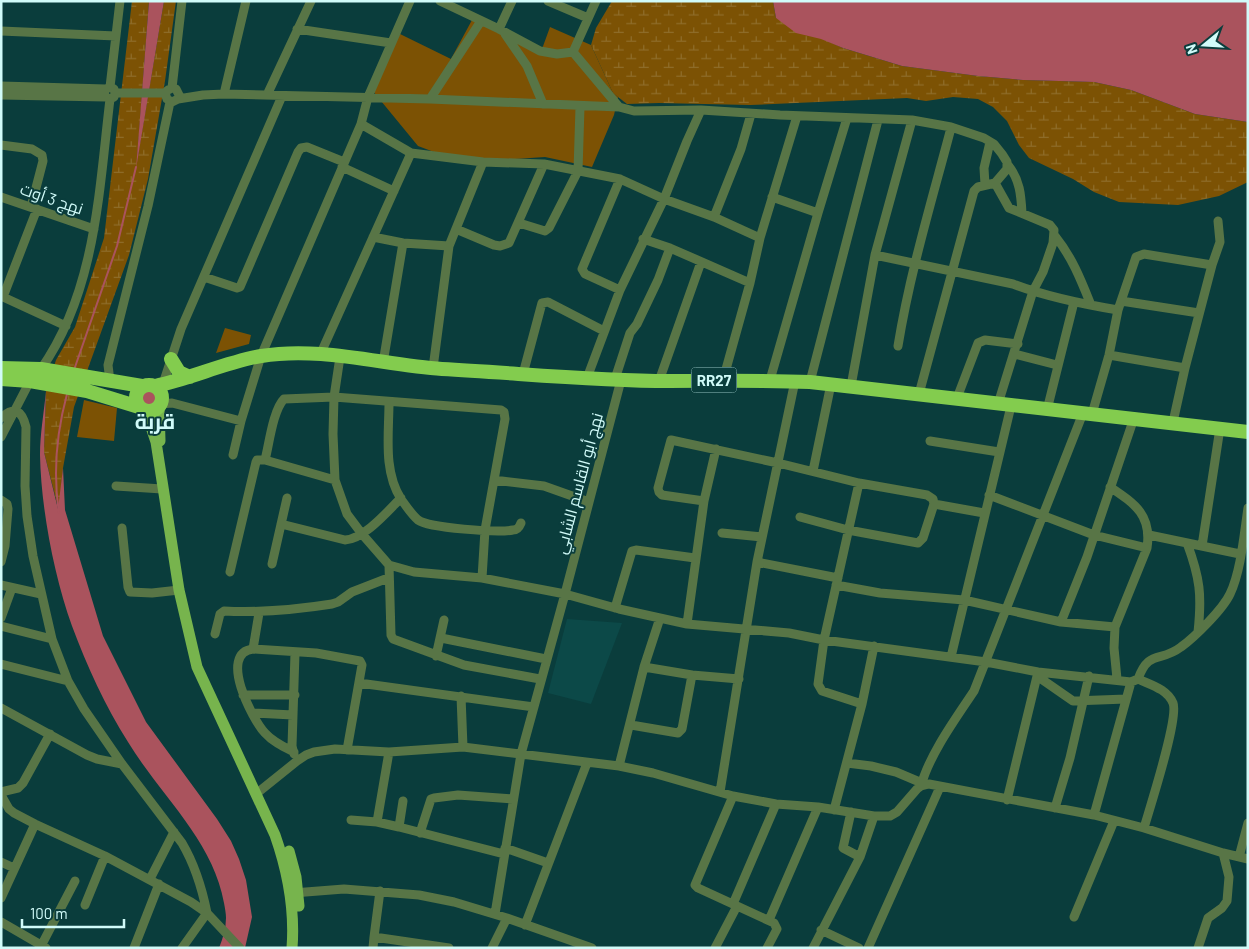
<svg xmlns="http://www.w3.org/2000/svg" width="1249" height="949" viewBox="0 0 1249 949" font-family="Barlow,Cairo,sans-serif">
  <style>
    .built { fill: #0c4948 }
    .green { fill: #7c5204 }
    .wetland { fill: url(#wetland-marsh) }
    .water { fill: #aa535d }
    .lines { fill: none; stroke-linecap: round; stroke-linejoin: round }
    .stream { stroke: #aa535d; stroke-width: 2 }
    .minor { stroke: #587546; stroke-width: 9 }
    .major { stroke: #77b44d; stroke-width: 11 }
    .highway { stroke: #83cc4e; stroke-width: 14 }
    .labels { text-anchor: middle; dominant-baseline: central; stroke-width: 4; stroke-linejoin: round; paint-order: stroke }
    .shield { fill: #0a3d3c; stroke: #95c2c0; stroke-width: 1 }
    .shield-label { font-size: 15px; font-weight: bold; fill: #d1fbf9 }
    .street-label { font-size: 16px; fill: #d1fbf9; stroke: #0a3d3c }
    .district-label { font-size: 21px; font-weight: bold; fill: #d1fbf9; stroke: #0a3d3c }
  </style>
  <defs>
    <pattern id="wetland-marsh" width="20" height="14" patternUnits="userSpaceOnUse" patternTransform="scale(1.25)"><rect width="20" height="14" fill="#7c5204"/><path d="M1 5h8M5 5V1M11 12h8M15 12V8" fill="none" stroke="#8e6c29"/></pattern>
  </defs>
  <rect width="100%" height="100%" fill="#0a3d3c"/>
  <path class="built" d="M567,619L622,623L591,704L548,693Z"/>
  <path class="green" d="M472,20L542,49L550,27L591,45L613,93L618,97L614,115L592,167L545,157L487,161L442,155L418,146L372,90L400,34L451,59Z
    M225,328L251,335L249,344L216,353Z
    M84,400L117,408L114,441L77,437Z"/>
  <path class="wetland" d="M132,1H149L137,161L164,1H176L165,81L148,179L129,255L74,407L63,468L59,511L44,452L46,391L56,360L75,327L104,238Z
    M612,1H773L776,18L843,48L902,66L978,76L1023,80L1094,82L1131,90L1195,114L1248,122V182L1219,196L1178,205L1119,202L1094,192L1073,179L1029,158L1019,145L1007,121L993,107L978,99L953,97L926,101L907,98L750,105L659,103L627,104L613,93L591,45L596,28Z"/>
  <path class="water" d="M149,1H164L136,169Z
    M773,1H1248V122L1195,114L1131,90L1094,82L1023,80L978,76L902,66L843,48L821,39L796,33L776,18Z
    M138 398a10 10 0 1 1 20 0a10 10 0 1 1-20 0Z
    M46,391L44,452L58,509L63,468L65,510L103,636L146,722L217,819L231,841L239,859L246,880L252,917L245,948H219C223,938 226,928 226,918C226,914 225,908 224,903C213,840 160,795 128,742C105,706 87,666 72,626C54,576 41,508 40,455C40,434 44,412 46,391Z"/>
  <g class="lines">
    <path class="stream" d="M74,370L117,246L136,167
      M59,513C53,474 57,431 67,394"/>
    <path class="minor" d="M440,1L499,29L540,51L557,54L573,52
      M548,1L588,18
      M297,29L391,43
      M499,29L512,1
      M1,31L116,36
      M505,34L527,66L543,104
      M573,52L619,107
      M573,52L596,1
      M1,86L106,89
      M110,87L114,89L115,93L114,97L110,99L106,97L104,93L106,89L110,87L120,1
      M172,88L176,89L179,95L178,99L172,102L167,99L165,93L168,90L172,88L182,1
      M115,93H165
      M224,94L246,1
      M1,95L106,97
      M267,95L311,1
      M178,99L203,95L224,94L430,99L619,107L634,111L701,110L780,115L912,120L951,127L984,138L994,144L1002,154L1007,162V169L995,183L1009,208L1050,225L1054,230L1053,243L1043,272L1033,291L998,404
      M430,99L481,21
      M361,124L411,153L483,162L544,164L620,179L664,199L714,217L760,238
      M1,145L32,149L42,155L43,161L31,207
      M1008,165C1020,180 1021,195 1022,213
      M342,167L394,191
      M620,179L582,269L585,274L620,290
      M985,185L984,168L990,142
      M1,197L94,229
      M772,197L818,213
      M714,217L741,149L751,114
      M519,223L545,231L549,228L578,171L580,107
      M456,229L494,245L500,246L509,243L544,164
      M1055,236C1072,257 1081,280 1091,305
      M373,237L403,243L449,246
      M643,239L670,248L750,283
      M875,255L1013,284C1047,297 1082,304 1118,310
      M204,277L237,288L240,287L298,152L301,148L307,147L344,162
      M1,296L66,326
      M3,297L37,209
      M1121,301L1199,313
      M898,346C910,272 932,200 951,128
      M1015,354L1057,365
      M320,355L411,153
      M1109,355L1185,368
      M340,357L334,397L333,434L335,480L347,514L362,534L389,565L414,572L482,578L565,594L619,609L687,624L789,633L824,640L986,662L1038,672L1131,682L1138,679C1149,649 1160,663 1181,647C1195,637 1223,609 1230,594C1241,571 1244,534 1248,508
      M383,363L403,243
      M433,368L449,246L483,162
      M41,369C96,291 99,190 110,99
      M523,374L542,303L548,302L604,331
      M587,378L620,290L664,199L687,141L701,110
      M615,379L630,333L637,324L658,280L670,248
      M723,380L750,283L760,238L797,116
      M770,380L818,213L847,118
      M110,381L108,365L148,206L170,102
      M659,381L701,262
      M810,382L878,120
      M163,384L181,329L282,96
      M851,386L875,255L912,120
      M919,394L974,191L978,187L995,183
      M957,398L978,343L985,340L1018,344
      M389,402C389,434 383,471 401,499C406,506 412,515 418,520C429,528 498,533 513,530C517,530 519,528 521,523
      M161,404L172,403L241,421
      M1047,410L1074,302
      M1092,414L1109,355L1118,310L1136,257L1144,254L1212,265
      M1,418C15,405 22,411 26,427L25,486L27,516L33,556L52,639L68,681L84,709L122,764L182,843C195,865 202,888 207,913L182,948
      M1173,422L1185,368L1212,265L1220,242L1218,221
      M1,437L30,381
      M930,441L999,452
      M233,455L241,421L261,356L361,124L368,97L410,1
      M813,471L831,384
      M335,480L265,460C269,445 273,410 284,399L334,397L501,410L504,412L505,419L485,530L482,578
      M494,480L544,486L589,502
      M859,483L824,640L818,684L822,691L862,704
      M116,486L162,489
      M1110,487C1135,504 1152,515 1147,548L1115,627L1114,648L1117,679
      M989,495L1094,535L1147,548
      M1,500L7,504L8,509L5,546L1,562
      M704,501L662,495L659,492L658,488L671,440L778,463L859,483L927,495L933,499L934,504L923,538L918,543L848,530L800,517
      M934,504L984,513
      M281,524L345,540C364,539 387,512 401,498
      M122,528L128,587L130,592L152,593L179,590
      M722,533L762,537
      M1149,535L1240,554
      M1187,543C1200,578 1202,595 1198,632
      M1202,546L1220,428
      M757,562L838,578
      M272,564L287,498
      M389,565L391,635L393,639L464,665L540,679
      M230,572L256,462L257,460H265
      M1,585L41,594
      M836,585L880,593L964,600L1061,622L1115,627
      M615,608L632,551L636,550L695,558
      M259,613L253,649L316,653L360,661L362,665L347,750
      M1,618L12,588
      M1061,622L1087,557L1134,418
      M687,624L704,501L716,449
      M1,626L52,639
      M215,634L220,614L224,611C262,613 294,610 332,604L338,602L352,592L388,578
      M441,638L546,659
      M253,649C218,653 252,719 265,733C273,742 284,747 294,752
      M436,656L444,620
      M951,657L1011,406
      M1,664L68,681
      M644,667L692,675L739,679
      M1037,676L1073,701L1126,699
      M1138,679C1151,685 1167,689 1173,703C1179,718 1150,807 1144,828
      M359,683L534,707
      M243,695H295
      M461,696L463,747
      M1,708L87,755L97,759L122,764
      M253,713L293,715
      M631,725L678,733L682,729L692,675
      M294,754L292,746L295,653
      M847,763L871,766L896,772L922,783
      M619,766L644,667L660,618
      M921,786C929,755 956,718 974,691L1083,413
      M1,792L18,788L23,783L50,734
      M720,792L757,562L795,381
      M256,794L297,761L306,755L314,752L335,749L389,752L463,747L619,766L653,773L733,796L776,804L818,807L874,816H890L897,812L917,789L921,786L929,784L1094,815L1144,828L1223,853L1248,859
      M1,795L9,809L14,813L35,824L105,856L191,902L207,913L240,948
      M733,796L695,885L698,888L774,923L777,929L767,948
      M1007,800L1038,672
      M403,801L399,827L504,854
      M1055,808L1070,758L1089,676
      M834,810L862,704L874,646
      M851,812L843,848L860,857
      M1094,815L1131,682
      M351,820L377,822L399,827
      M377,822L389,752
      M420,833L431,799L434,798L458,795L513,799
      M505,848L548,863
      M1239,857L1248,823
      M1,862L14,868
      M150,879L174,832
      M293,893L344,889L419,895L454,902L507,918L592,948
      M1,898L35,824
      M733,904L776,804
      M85,905L105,856
      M495,914L521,754L565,594L621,380
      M1074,917L1114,821
      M769,920L818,807
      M1,922L46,948
      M525,925L587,763
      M821,930L859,948
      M374,937L380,891
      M40,948L75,881
      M134,948L159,884
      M373,948L374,937L449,948
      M492,948L507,918
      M715,948L737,906
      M813,948L860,857L874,816
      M868,948L940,787
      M1198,948L1208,918L1222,908L1227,901L1229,877L1223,853"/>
    <path class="major" d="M159,407L160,441
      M140,408L149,421L156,442L179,590L197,667L275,835C288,872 295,909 292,948
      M289,851L296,877L299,906"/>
    <path class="highway" d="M171,359L179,372L190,377
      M1,368L41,369L142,386
      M1,379L30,381L87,391L139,407
      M136 398a13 13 0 1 1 26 0a13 13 0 1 1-26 0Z
      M155,386C190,379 226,362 261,356C321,346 383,365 442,369C518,373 594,381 669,381C716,381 763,380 810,382L1248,432"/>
  </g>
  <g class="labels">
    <rect class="shield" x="691.5" y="367.5" width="45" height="25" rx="4"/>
    <g class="shield-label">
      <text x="714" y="380">RR27</text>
    </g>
    <g class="street-label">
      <text transform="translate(52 198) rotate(19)">نهج 3 أوت</text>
      <text transform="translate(578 483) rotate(-75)">نهج أبو القاسم الشابي</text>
    </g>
    <g class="district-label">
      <text x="155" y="420">قربة</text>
    </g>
  </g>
  <rect width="1249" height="949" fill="none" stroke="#d1fbf9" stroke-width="5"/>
  <g transform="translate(1204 45) rotate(252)" stroke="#0a3d3c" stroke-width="4" paint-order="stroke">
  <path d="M0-4L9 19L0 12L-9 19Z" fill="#d1fbf9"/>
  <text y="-8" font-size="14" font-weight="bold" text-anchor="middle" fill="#d1fbf9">N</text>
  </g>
  <path d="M22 919v8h102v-8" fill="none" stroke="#d1fbf9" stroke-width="2.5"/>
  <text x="30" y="919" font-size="15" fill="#d1fbf9" stroke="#0a3d3c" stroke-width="4" paint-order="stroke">100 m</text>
</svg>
